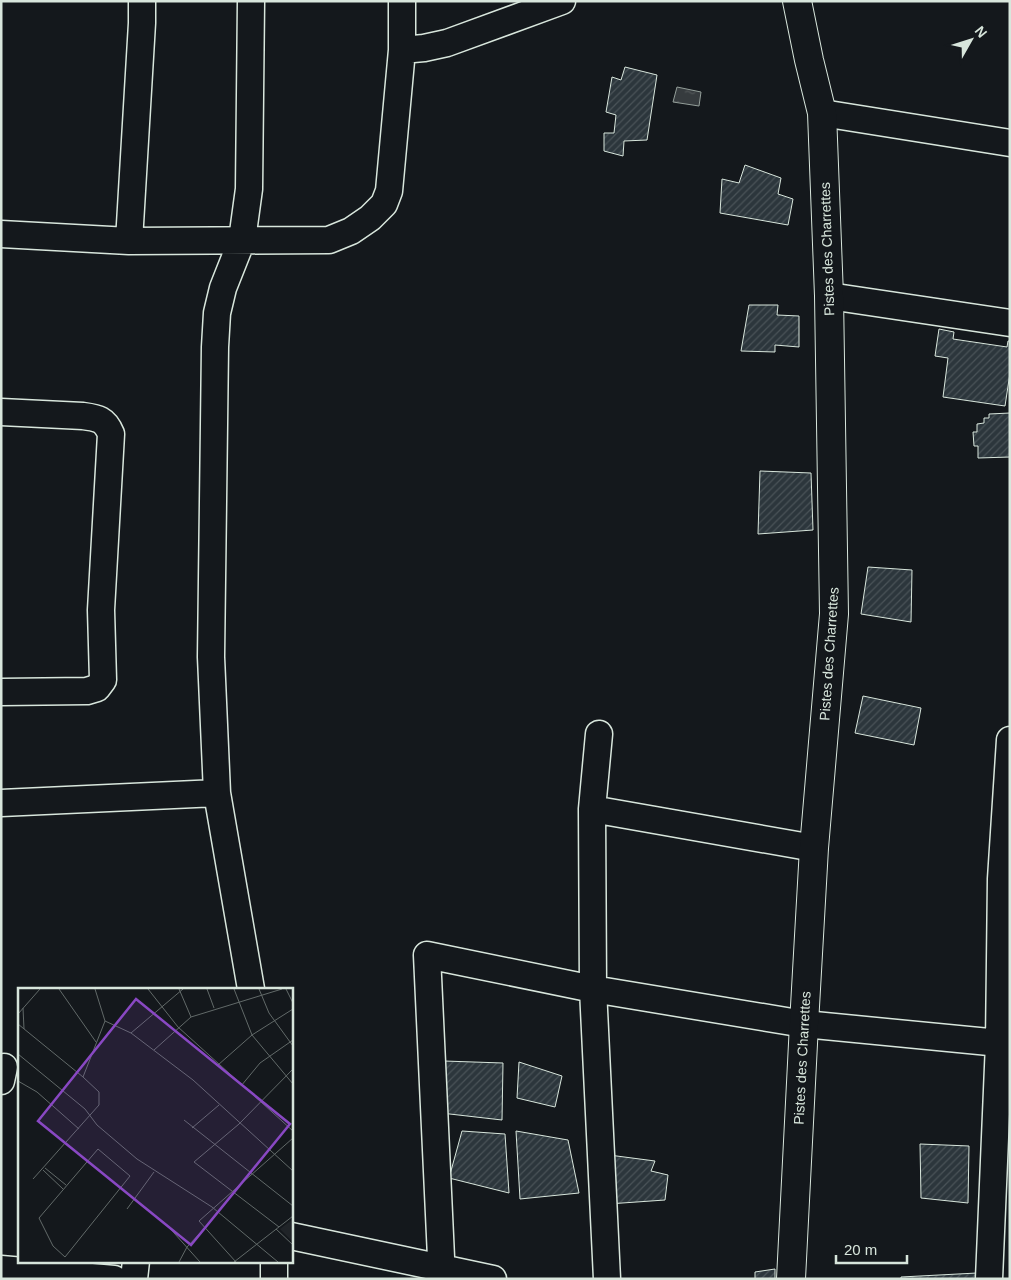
<svg xmlns="http://www.w3.org/2000/svg" width="1011" height="1280" viewBox="0 0 1011 1280" font-family="Arial,sans-serif">
  <style>
    .water { fill: url(#water-ripples); stroke: #939e99 }
    .building { fill: url(#building-hatch); stroke: #d8e6dc }
    .lines { fill: none; stroke-linecap: round; stroke-linejoin: round }
    .minor-casing { stroke: #d8e6dc; stroke-width: 29 }
    .major-casing { stroke: #d8e6dc; stroke-width: 30 }
    .minor { stroke: #14181c; stroke-width: 26 }
    .major { stroke: #14181c; stroke-width: 28 }
    .labels { text-anchor: middle; dominant-baseline: central; stroke-width: 4; stroke-linejoin: round; paint-order: stroke }
    .street-label { font-size: 14px; fill: #d8e6dc; stroke: #14181c }
    .inset-road { fill: none; stroke: #626a69; stroke-width: 1 }
    .view { fill: #8948c3; fill-opacity: 0.15; stroke: #8948c3; stroke-width: 2.5 }
    .inset-edge { fill: none; stroke: #d8e6dc; stroke-width: 2.5 }
  </style>
  <defs>
    <pattern id="water-ripples" width="26" height="14" patternUnits="userSpaceOnUse" patternTransform="scale(1.25)"><rect width="26" height="14" fill="#363b3e"/><path d="M2 4q2-2 4 0t4 0M15 11q2-2 4 0t4 0" fill="none" stroke="#525759"/></pattern>
    <pattern id="building-hatch" width="6" height="6" patternUnits="userSpaceOnUse" patternTransform="scale(1.25)"><rect width="6" height="6" fill="#2c363c"/><path d="M-1 1l2-2M0 6l6-6M5 7l2-2" fill="none" stroke="#4a5358"/></pattern>
  </defs>
  <rect width="100%" height="100%" fill="#14181c"/>
  <path class="water" d="M677,87L701,92L699,106L673,102Z"/>
  <path class="building" d="M625,67L657,75L647,140L624,141L623,156L604,151V133H614L616,115L606,112L612,77L621,80Z
    M745,165L781,178L778,194L793,199L788,225L720,213L722,179L739,183Z
    M749,305H778L777,315L799,316V347L775,345V352L741,351Z
    M939,329L954,332L953,339L1007,347L1008,341H1010V373L1005,406L943,397L948,358L935,356Z
    M1010,413V457L978,458V446H974L973,432H977V424L984,423V418H989V414Z
    M760,471L811,473L813,530L758,534Z
    M868,567L912,570L911,622L861,614Z
    M863,696L921,708L914,745L855,733Z
    M444,1061L503,1063L502,1120L441,1113Z
    M519,1062L562,1076L555,1107L517,1098Z
    M462,1131L505,1134L509,1193L449,1178Z
    M516,1131L568,1140L579,1193L520,1199Z
    M920,1144L969,1146L968,1203L921,1198Z
    M609,1155L655,1161L651,1171L668,1175L665,1200L608,1204Z
    M775,1269V1279H755V1272Z
    M977,1273L976,1279H901V1277Z"/>
  <g class="lines">
    <g class="minor-casing">
      <path id="minor" d="M402,1V50L424,48L447,43L562,1
        M822,113L1010,143
        M1,234L129,241L329,240L351,231L370,218L384,204L389,191L402,50
        M129,241L142,23V1
        M829,296L1010,323
        M1,412L83,416C98,418 105,419 111,434L101,610L103,680L97,688L87,691L1,692
        M599,734L592,809L593,989L607,1279
        M1,803L217,793
        M592,809L814,848
        M251,989L217,793L211,657L215,347L217,313L223,288L242,240L249,189L251,1
        M1,1081L4,1067
        M291,1236L493,1279
        M1,1269L114,1279
        M134,1279L136,1261
        M274,1279V1261
        M442,1279L427,955L593,989L804,1024L1010,1044
        M989,1279L999,1043L1001,879L1010,740"/>
    </g>
    <g class="major-casing">
      <path id="major" d="M791,1279L804,1024L814,848L834,614L829,296L822,113L809,60L797,1"/>
    </g>
    <use href="#minor" class="minor"/>
    <use href="#major" class="major"/>
  </g>
  <g class="labels">
    <g class="street-label">
      <text transform="translate(827 249) rotate(-92)">Pistes des Charrettes</text>
      <text transform="translate(829 654) rotate(-86)">Pistes des Charrettes</text>
      <text transform="translate(802 1058) rotate(-87)">Pistes des Charrettes</text>
    </g>
  </g>
  <g transform="translate(18 988)">
    <rect width="275" height="275" fill="#14181c"/>
    <path d="M275,231V254L262,241Z" fill="#202428"/>
    <path class="inset-road" d="M41,1L78,54M77,1L87,33L113,45L175,92L275,183M130,1L160,39L275,143M161,1L173,29M189,1L196,20M216,1L234,47L275,96M241,1L251,25L275,58M268,1L275,15M5,20L6,41M0,26L22,1M0,36L65,89L87,33M113,45L165,1M136,62L173,29L264,1M0,66L67,121L79,137L119,171L194,219L260,274M200,77L234,47L275,21M0,93L19,104L61,141M223,98L242,75L275,52M166,132L275,218M174,140L201,117M80,161L112,188L47,269L35,258L21,230ZM27,180L48,197M25,182L45,201M15,191L81,117V104L65,89M109,221L136,184M148,236L182,274M261,239L176,174L221,136L275,81M258,241L275,257M161,274L169,259L186,241M216,274L275,228M218,274L181,233L275,150"/>
    <path class="view" d="M118,11L272,136L173,257L20,133Z"/>
    <rect width="275" height="275" class="inset-edge"/>
  </g>
  <rect width="1011" height="1280" fill="none" stroke="#d8e6dc" stroke-width="5"/>
  <g transform="translate(971 40) rotate(51)" stroke="#14181c" stroke-width="4" paint-order="stroke">
  <path d="M0-4L9 19L0 12L-9 19Z" fill="#d8e6dc"/>
  <text y="-8" font-size="14" font-weight="bold" text-anchor="middle" fill="#d8e6dc">N</text>
  </g>
  <path d="M836 1255v8h71v-8" fill="none" stroke="#d8e6dc" stroke-width="2.5"/>
  <text x="844" y="1255" font-size="15" fill="#d8e6dc" stroke="#14181c" stroke-width="4" paint-order="stroke">20 m</text>
</svg>
